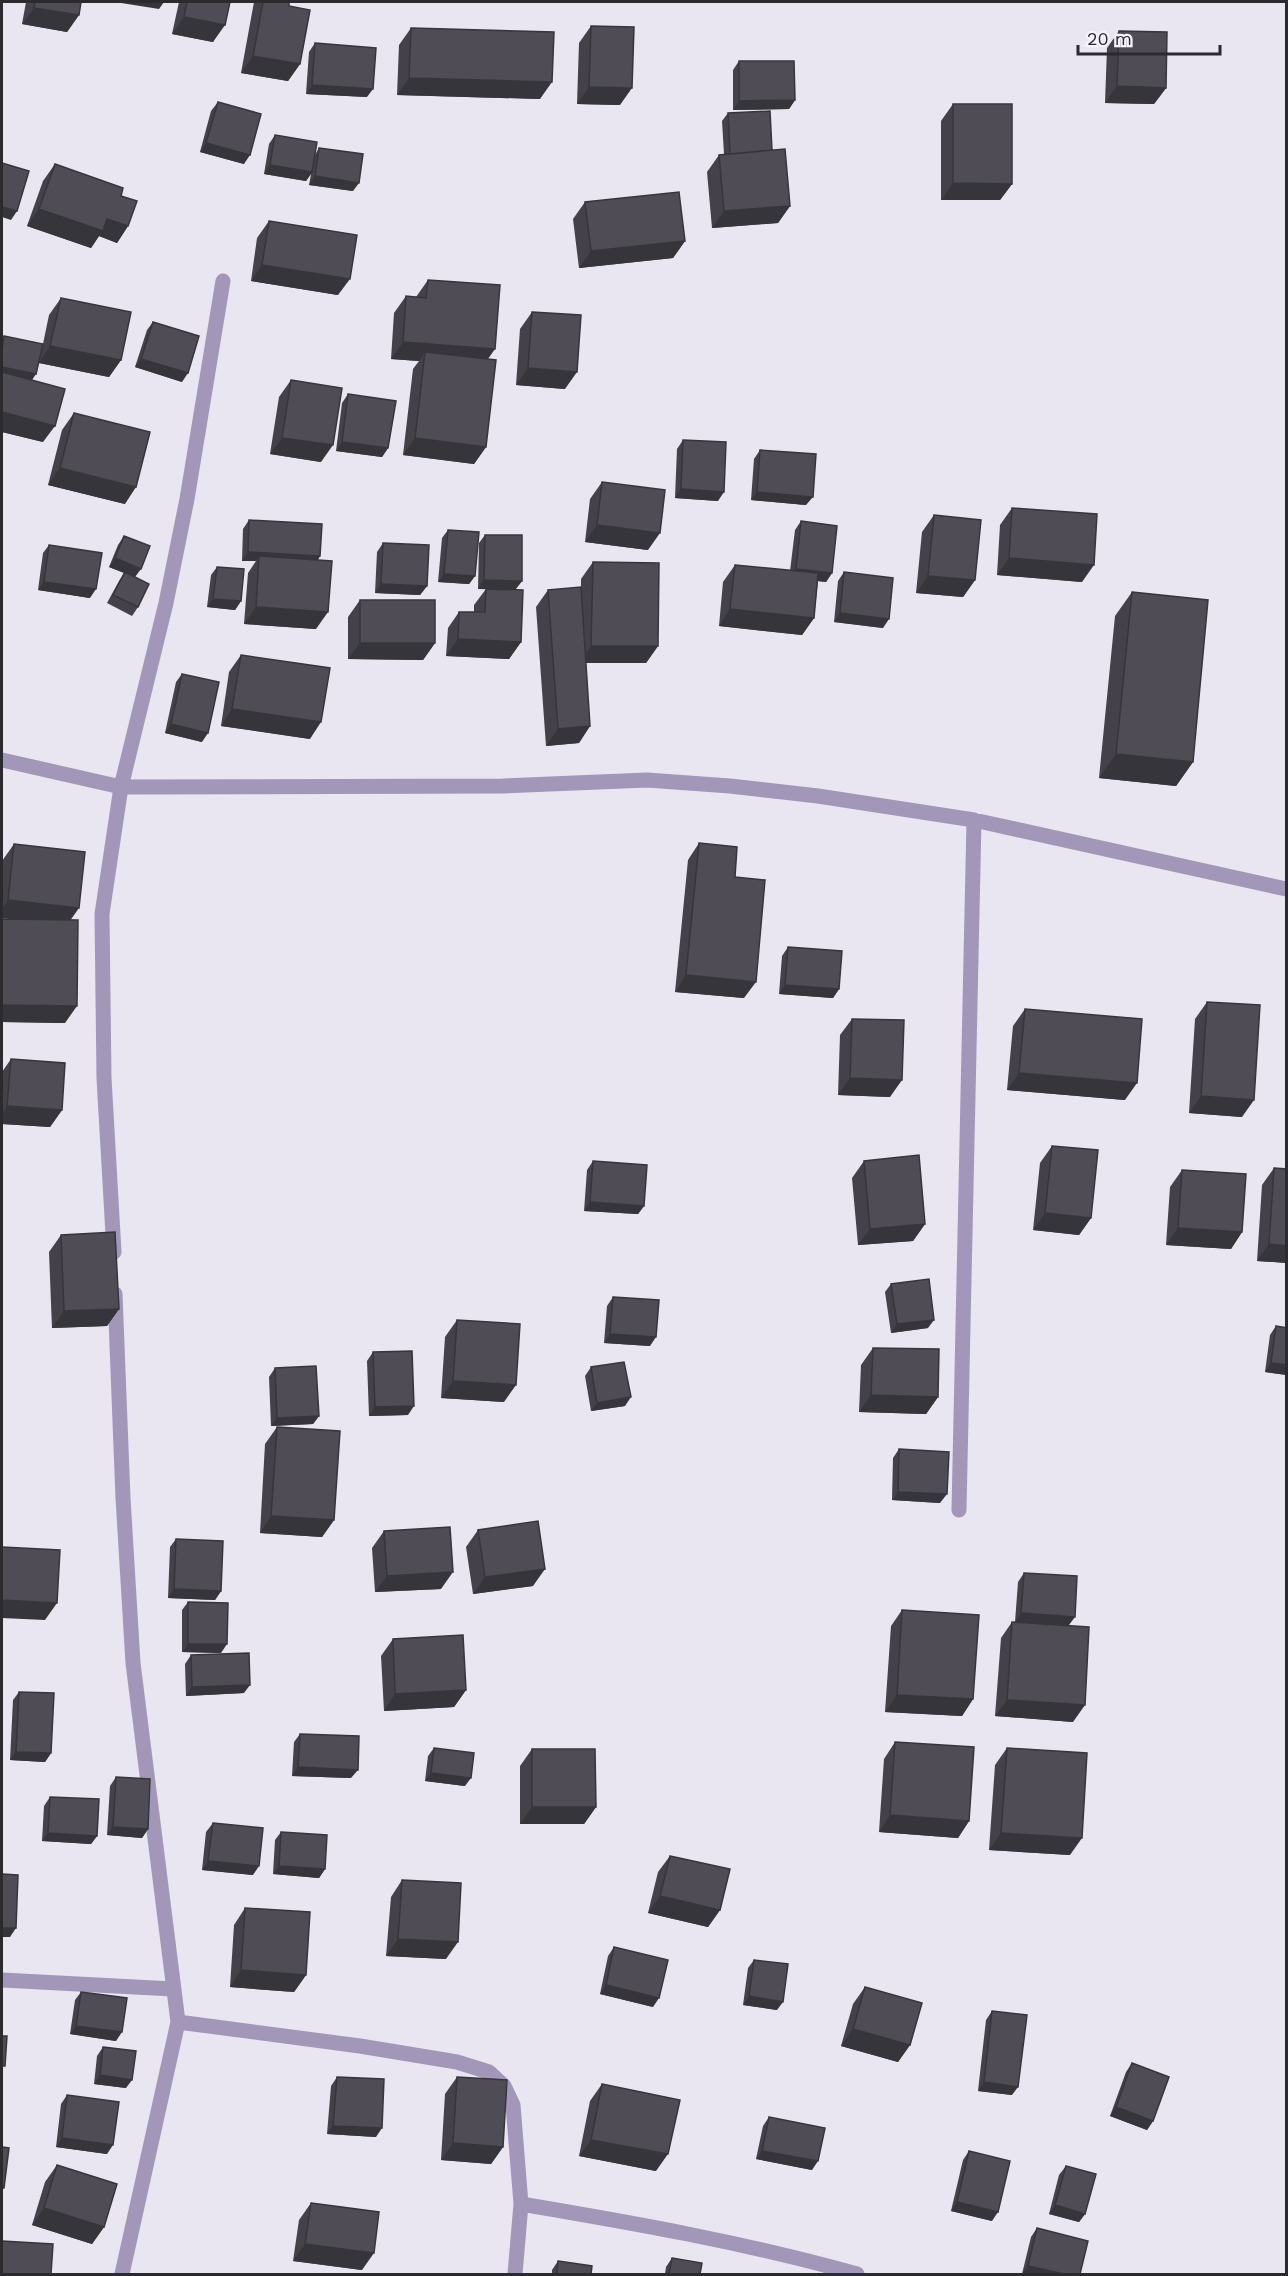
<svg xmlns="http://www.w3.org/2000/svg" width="1288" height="2276" viewBox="0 0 1288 2276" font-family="'Work Sans',sans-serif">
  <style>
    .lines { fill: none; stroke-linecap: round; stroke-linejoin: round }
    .minor { stroke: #a297b9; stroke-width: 15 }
    .wall { fill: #44414a }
    .shaded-wall { fill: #37353c }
    .building { fill: #4f4c56; stroke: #37353c; stroke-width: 1.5 }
  </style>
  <rect width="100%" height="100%" fill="#e9e5f1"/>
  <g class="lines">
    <path class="minor" d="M2,760L121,787L503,786L647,780L730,786L818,796L974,820L1286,889
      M114,1252L104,1078L102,914L121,787L166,603L187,499L223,281
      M115,1294L123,1498L133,1663L178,2022L122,2274
      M959,1510L974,820
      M2,1980L173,1989
      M178,2022L360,2046L457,2062L489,2072L504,2086L513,2105L521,2204C634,2223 747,2243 857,2274
      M515,2274L521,2204"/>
  </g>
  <path class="wall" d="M26,2H81L79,15L67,32L22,24Z
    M179,2H230L213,42L172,34Z
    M254,2H289V6L300,64L288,81L241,73Z
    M591,26L620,105L577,104L579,43Z
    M411,28L540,99L397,95L399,45Z
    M1119,31L1166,88L1154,104L1105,103L1107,48Z
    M315,43L367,97L306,94L309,52Z
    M739,61L795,100L789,109L733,110V70Z
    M218,102L244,164L200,152L211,111Z
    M953,104L1012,184L1000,200H941V121Z
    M728,113L772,150L790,206L778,223L712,228L707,172L719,155L724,154L722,121Z
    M275,135L315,155L319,148L353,191L309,185L311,174L306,181L264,174L269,144Z
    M55,164L128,226L117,243L99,236L91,248L27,226L43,181Z
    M585,202L685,241L673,258L579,268L573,219Z
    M269,221L338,295L251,281L257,238Z
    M428,280L488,359L486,447L474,464L403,455L413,369L419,361L391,359L394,313L406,296L416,297Z
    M61,298L121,360L109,377L39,363L32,380L43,442L2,432V340L4,336L43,344L49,315Z
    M532,312L565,389L516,385L520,329Z
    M153,322L182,382L135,367L147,330Z
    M291,380L321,462L270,454L279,397Z
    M348,394L388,448L382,457L336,451L342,403Z
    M74,413L125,504L48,485L62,430Z
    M683,440L718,501L675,498L677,449Z
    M760,450L806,505L751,500L754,459Z
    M602,482L648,550L585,542L590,499Z
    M1012,508L1082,582L997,575L1000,525Z
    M934,515L975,580L963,597L916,593L922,532Z
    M249,520L320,556L318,560L316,629L244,624L248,573L256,561H242L243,529Z
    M801,521L832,573L826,582L818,581L814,618L802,635L719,626L723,582L735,565L790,571L795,530Z
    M448,530L475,576L469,584L438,582L442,538Z
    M485,535L522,581L515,590L521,642L509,659L446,656L448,628L459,612H474V605L486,589H478L479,543Z
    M124,536L135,577L138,607L132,616L107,603L119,581L124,573L109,567L118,545Z
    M383,543L427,586L420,595L375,593L377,552Z
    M49,545L90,598L38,590L43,553Z
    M593,562L658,646L646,663H586L590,726L579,743L546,746L536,607L548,590L581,587V579Z
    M217,567L241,601L235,610L207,607L211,575Z
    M844,572L883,628L834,622L838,581Z
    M1132,592L1193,762L1176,786L1099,778L1115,616Z
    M360,600L435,643L423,660L348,659V617Z
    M241,655L310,739L221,726L229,672Z
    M182,674L202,742L165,733L176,682Z
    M699,843L735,877L744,998L675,992L688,860Z
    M14,844L70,920L65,1023L2,1022V919H14L2,918V861Z
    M788,947L839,989L833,998L779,994L782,956Z
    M1207,1002L1242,1117L1189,1113L1195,1019Z
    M1025,1009L1125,1100L1007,1090L1013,1026Z
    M852,1019L890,1097L838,1095L840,1035Z
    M11,1059L62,1110L50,1127L2,1124V1072Z
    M1052,1146L1091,1218L1079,1235L1033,1230L1040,1163Z
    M593,1161L644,1206L638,1214L584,1211L587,1170Z
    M864,1161L925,1224L913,1241L858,1245L852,1178Z
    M1274,1168L1287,1263L1257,1261L1262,1185Z
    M1182,1170L1242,1232L1231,1249L1166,1245L1170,1187Z
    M61,1235L119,1309L107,1326L52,1328L49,1252Z
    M891,1284L928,1328L891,1333L885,1292Z
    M613,1297L650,1346L604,1343L607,1306Z
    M457,1320L504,1402L441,1398L445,1337Z
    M1276,1326L1287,1375L1265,1372L1270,1335Z
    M873,1348L938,1397L926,1414L859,1412L861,1365Z
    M373,1352L408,1415L369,1416L367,1361Z
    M591,1367L625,1406L591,1411L585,1376Z
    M275,1368L319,1416L313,1424L271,1426L269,1377Z
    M277,1427L334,1520L322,1537L260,1533L265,1444Z
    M899,1449L940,1503L892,1500L893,1458Z
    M478,1530L533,1586L473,1594L466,1547Z
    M384,1531L441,1589L375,1592L372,1548Z
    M176,1539L221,1591L215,1600L168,1598L170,1547Z
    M1024,1573L1069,1625L1073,1722L995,1716L1001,1638L1012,1622H1015L1018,1582Z
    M188,1602L221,1653L182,1652V1610Z
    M902,1610L973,1699L962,1716L885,1712L891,1626Z
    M393,1639L466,1690L454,1707L384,1711L381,1656Z
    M191,1655L244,1693L186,1696L185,1664Z
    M19,1692L51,1753L45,1762L10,1760L13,1700Z
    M300,1734L351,1778L292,1776L294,1742Z
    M895,1742L969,1821L958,1838L879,1832L884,1759Z
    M434,1748L465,1786L425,1781L428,1756Z
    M1007,1748L1070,1855L989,1850L995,1765Z
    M532,1749L596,1807L584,1824H520V1766Z
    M116,1777L148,1829L142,1838L107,1835L110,1786Z
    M50,1797L97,1836L91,1844L42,1841L44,1806Z
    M213,1823L253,1875L202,1870L206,1832Z
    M281,1832L325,1869L319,1878L273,1874L275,1840Z
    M670,1856L720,1910L708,1927L648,1913L658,1872Z
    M402,1880L446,1959L386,1956L391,1897Z
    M245,1908L306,1975L294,1992L230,1987L234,1925Z
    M614,1947L653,2007L600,1994L608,1956Z
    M754,1960L777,2010L743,2005L748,1968Z
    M865,1987L910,2045L898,2062L841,2046L853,2004Z
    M81,1992L116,2041L70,2034L75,2000Z
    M992,2011L1012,2095L978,2091L986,2020Z
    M103,2047L126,2088L94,2084L97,2056Z
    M1132,2063L1153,2121L1147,2130L1110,2116L1126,2072Z
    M337,2077L376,2137L327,2134L331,2086Z
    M457,2077L503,2147L491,2164L441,2160L445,2094Z
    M602,2084L656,2171L579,2156L590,2101Z
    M67,2095L107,2154L56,2147L61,2104Z
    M769,2117L812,2170L756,2159L763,2126Z
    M969,2151L992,2221L951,2211L963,2160Z
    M57,2165L104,2227L92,2244L32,2225L45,2182Z
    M1066,2166L1085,2214L1079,2222L1049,2214L1059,2175Z
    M311,2203L362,2270L293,2261L299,2220Z
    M1037,2228L1080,2274H1022L1031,2237Z
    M672,2258L700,2274H665L666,2267Z
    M558,2261L591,2274H552V2270Z"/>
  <path class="shaded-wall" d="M115,2H164L159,9Z
    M34,8L79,15L67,32L22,24Z
    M184,17L225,25L213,42L172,34Z
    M253,56L300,64L288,81L241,73Z
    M409,78L552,82L540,99L397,95Z
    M312,85L373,89L367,97L306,94Z
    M1117,86L1166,88L1154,104L1105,103Z
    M589,87L632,88L620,105L577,104Z
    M795,100L789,109L733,110L739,101Z
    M206,143L250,155L244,164L200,152Z
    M270,165L312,172L306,181L264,174Z
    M315,176L359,183L353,191L309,185Z
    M953,183L1012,184L1000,200H941Z
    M790,206L778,223L712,228L724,211Z
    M2,207L17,211L11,220L2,217Z
    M39,209L107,219L128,226L117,243L99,236L91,248L27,226Z
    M685,241L673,258L579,268L591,251Z
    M262,265L350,279L338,295L251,281Z
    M403,342L495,349L483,366L425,352L419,361L391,359Z
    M50,346L121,360L109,377L39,363Z
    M141,359L188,373L182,382L135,367Z
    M2,367L36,374L30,383L2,377Z
    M528,368L577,372L565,389L516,385Z
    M2,412L55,426L43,442L2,432Z
    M282,438L333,445L321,462L270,454Z
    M415,438L486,447L474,464L403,455Z
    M342,442L388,448L382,457L336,451Z
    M60,468L136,487L125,504L48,485Z
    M681,489L724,492L718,501L675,498Z
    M757,492L813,497L806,505L751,500Z
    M597,525L660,533L648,550L585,542Z
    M248,552L320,556L314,564L259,556L256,561H242Z
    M115,558L141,569L135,577L109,567Z
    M1009,558L1094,565L1082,582L997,575Z
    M796,569L832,573L826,582L790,578Z
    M444,574L475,576L469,584L438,582Z
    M928,576L975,580L963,597L916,593Z
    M484,580L522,581L515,590L478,589Z
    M44,582L96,589L90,598L38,590Z
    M381,584L427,586L420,595L375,593Z
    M213,599L241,601L235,610L207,607Z
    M256,607L328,612L316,629L244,624Z
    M730,609L814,618L802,635L719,626Z
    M840,613L889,619L883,628L834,622Z
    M458,639L521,642L509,659L446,656Z
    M360,643H435L423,660L348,659Z
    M591,646H658L646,663H580Z
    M232,709L321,722L310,739L221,726Z
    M171,724L208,733L202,742L165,733Z
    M590,726L579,743L546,746L558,729Z
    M1116,754L1193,762L1176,786L1099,778Z
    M8,900L79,908L67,925L2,918V909Z
    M686,975L756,982L744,998L675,992Z
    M785,985L839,989L833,998L779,994Z
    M2,1005L77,1006L65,1023L2,1022Z
    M1019,1073L1137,1083L1125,1100L1007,1090Z
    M850,1078L902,1080L890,1097L838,1095Z
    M1201,1096L1254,1100L1242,1117L1189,1113Z
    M7,1106L62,1110L50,1127L2,1124V1114Z
    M590,1202L644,1206L638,1214L584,1211Z
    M1045,1213L1091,1218L1079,1235L1033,1230Z
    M925,1224L913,1241L858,1245L870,1229Z
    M1178,1228L1242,1232L1231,1249L1166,1245Z
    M1269,1244L1287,1246V1263L1257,1261Z
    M119,1309L107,1326L52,1328L64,1311Z
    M934,1320L928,1328L891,1333L897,1324Z
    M610,1334L656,1337L650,1346L604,1343Z
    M1271,1363L1287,1365V1375L1265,1372Z
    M453,1381L516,1385L504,1402L441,1398Z
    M871,1395L938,1397L926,1414L859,1412Z
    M631,1397L625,1406L591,1411L597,1403Z
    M414,1406L408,1415L369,1416L375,1407Z
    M319,1416L313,1424L271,1426L277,1418Z
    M898,1492L947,1494L940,1503L892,1500Z
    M271,1516L334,1520L322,1537L260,1533Z
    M545,1569L533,1586L473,1594L485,1577Z
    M453,1572L441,1589L375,1592L387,1576Z
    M174,1589L221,1591L215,1600L168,1598Z
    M2,1600L57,1603L45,1620L2,1618Z
    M1021,1613L1075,1617L1069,1625L1015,1622Z
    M188,1644H227L221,1653L182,1652Z
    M250,1685L244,1693L186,1696L192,1687Z
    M466,1690L454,1707L384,1711L395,1694Z
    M897,1695L973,1699L962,1716L885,1712Z
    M1007,1700L1085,1705L1073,1722L995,1716Z
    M16,1752L51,1753L45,1762L10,1760Z
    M298,1767L358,1770L351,1778L292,1776Z
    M431,1773L471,1778L465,1786L425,1781Z
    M532,1807H596L584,1824H520Z
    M890,1815L969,1821L958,1838L879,1832Z
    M113,1827L148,1829L142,1838L107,1835Z
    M48,1833L97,1836L91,1844L42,1841Z
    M1001,1833L1082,1838L1070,1855L989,1850Z
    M208,1861L259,1866L253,1875L202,1870Z
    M279,1866L325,1869L319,1878L273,1874Z
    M660,1896L720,1910L708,1927L648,1913Z
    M2,1928H16L10,1937H2Z
    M398,1939L458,1942L446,1959L386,1956Z
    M241,1970L306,1975L294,1992L230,1987Z
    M606,1985L659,1998L653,2007L600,1994Z
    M749,1996L783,2002L777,2010L743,2005Z
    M76,2026L122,2032L116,2041L70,2034Z
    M853,2029L910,2045L898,2062L841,2046Z
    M100,2075L132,2080L126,2088L94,2084Z
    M984,2082L1018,2087L1012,2095L978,2091Z
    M1116,2107L1153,2121L1147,2130L1110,2116Z
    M333,2126L382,2128L376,2137L327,2134Z
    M62,2138L113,2145L107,2154L56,2147Z
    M591,2140L668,2154L656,2171L579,2156Z
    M453,2143L503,2147L491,2164L441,2160Z
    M762,2151L818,2161L812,2170L756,2159Z
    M957,2202L998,2212L992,2221L951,2211Z
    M1055,2205L1085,2214L1079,2222L1049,2214Z
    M44,2208L104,2227L92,2244L32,2225Z
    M305,2244L374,2253L362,2270L293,2261Z
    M1028,2266L1064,2274H1022Z"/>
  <path class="building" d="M35,2H81L79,15L34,8Z
    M187,2H230L225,25L184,17Z
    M263,2H289V6L310,10L300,64L253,56Z
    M591,26L634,27L632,88L589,87Z
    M411,28L554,32L552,82L409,78Z
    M1119,31L1167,32L1166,88L1117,86Z
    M315,43L376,48L373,89L312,85Z
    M739,61H794L795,100L739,101Z
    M218,102L261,114L250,155L206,143Z
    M953,104H1012V184L953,183Z
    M770,111L772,150L730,154L728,113Z
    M275,135L317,142L312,172L270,165Z
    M319,148L363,154L359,183L315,176Z
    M785,149L790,206L724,211L719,155Z
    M2,163L29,171L17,211L2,207Z
    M55,164L123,188L121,196L137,201L128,226L107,219L103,231L39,209Z
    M679,192L685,241L591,251L585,202Z
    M269,221L357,235L350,279L262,265Z
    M428,280L500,285L495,349L403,342L406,296L426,298Z
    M61,298L131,312L121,360L50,346Z
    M532,312L581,315L577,372L528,368Z
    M153,322L199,336L188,373L141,359Z
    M4,336L43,344L36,374L2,367V349Z
    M425,352L496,360L486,447L415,438Z
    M2,372L65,389L55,426L2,412Z
    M291,380L342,388L333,445L282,438Z
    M348,394L396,401L388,448L342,442Z
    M74,413L150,432L136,487L60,468Z
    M683,440L726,442L724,492L681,489Z
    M760,450L816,454L813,497L757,492Z
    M602,482L665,490L660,533L597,525Z
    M1012,508L1097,514L1094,565L1009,558Z
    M934,515L981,520L975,580L928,576Z
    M249,520L322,524L320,556L248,552Z
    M801,521L837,526L832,573L796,569Z
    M448,530L479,532L475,576L444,574Z
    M485,535H522V581L484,580Z
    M124,536L150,546L141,569L115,558Z
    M383,543L429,545L427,586L381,584Z
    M49,545L102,553L96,589L44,582Z
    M259,556L332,561L328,612L256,607Z
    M593,562L659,563L658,646H591Z
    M735,565L818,573L814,618L730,609Z
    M217,567L244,569L241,601L213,599Z
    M125,572L149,584L138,607L113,595Z
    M844,572L893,578L889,619L840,613Z
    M581,587L590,726L558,729L548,590Z
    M486,589L523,590L521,642L458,639L459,612H485Z
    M1132,592L1208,600L1193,762L1116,754Z
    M360,600H435V643H360Z
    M241,655L330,668L321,722L232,709Z
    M182,674L219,682L208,733L171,724Z
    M699,843L737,847L735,877L765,880L756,982L686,975Z
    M14,844L85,852L79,908L8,900Z
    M2,919L78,920L77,1006L2,1005Z
    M788,947L842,951L839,989L785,985Z
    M1207,1002L1260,1005L1254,1100L1201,1096Z
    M1025,1009L1142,1019L1137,1083L1019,1073Z
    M852,1019L904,1020L902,1080L850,1078Z
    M11,1059L65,1063L62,1110L7,1106Z
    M1052,1146L1098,1150L1091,1218L1045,1213Z
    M919,1155L925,1224L870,1229L864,1161Z
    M593,1161L647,1165L644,1206L590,1202Z
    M1274,1168L1287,1169V1246L1269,1244Z
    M1182,1170L1246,1174L1242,1232L1178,1228Z
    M115,1232L119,1309L64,1311L61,1235Z
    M929,1279L934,1320L897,1324L891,1284Z
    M613,1297L659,1300L656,1337L610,1334Z
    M457,1320L520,1324L516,1385L453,1381Z
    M1276,1326L1287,1328V1365L1271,1363Z
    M873,1348L939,1349L938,1397L871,1395Z
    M412,1351L414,1406L375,1407L373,1352Z
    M624,1362L631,1397L597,1403L591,1367Z
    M316,1366L319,1416L277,1418L275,1368Z
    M277,1427L340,1431L334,1520L271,1516Z
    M899,1449L949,1452L947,1494L898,1492Z
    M538,1521L545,1569L485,1577L478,1530Z
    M450,1527L453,1572L387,1576L384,1531Z
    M176,1539L223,1541L221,1591L174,1589Z
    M2,1547L60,1550L57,1603L2,1600Z
    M1024,1573L1077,1576L1075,1617L1021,1613Z
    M188,1602L228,1603L227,1644H188Z
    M902,1610L979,1615L973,1699L897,1695Z
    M1012,1622L1089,1627L1085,1705L1007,1700Z
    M463,1635L466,1690L395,1694L393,1639Z
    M249,1653L250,1685L192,1687L191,1655Z
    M19,1692L54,1693L51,1753L16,1752Z
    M300,1734L359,1736L358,1770L298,1767Z
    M895,1742L974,1747L969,1821L890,1815Z
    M434,1748L474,1753L471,1778L431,1773Z
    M1007,1748L1087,1753L1082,1838L1001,1833Z
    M532,1749H595L596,1807H532Z
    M116,1777L150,1779L148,1829L113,1827Z
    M50,1797L99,1799L97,1836L48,1833Z
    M213,1823L263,1828L259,1866L208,1861Z
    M281,1832L327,1835L325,1869L279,1866Z
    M670,1856L730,1869L720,1910L660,1896Z
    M2,1874L18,1875L16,1928H2Z
    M402,1880L461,1883L458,1942L398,1939Z
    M245,1908L310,1912L306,1975L241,1970Z
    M614,1947L668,1960L659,1998L606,1985Z
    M754,1960L788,1964L783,2002L749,1996Z
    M865,1987L922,2003L910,2045L853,2029Z
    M81,1992L127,1998L122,2032L76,2026Z
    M992,2011L1027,2015L1018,2087L984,2082Z
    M2,2036H7L5,2066H2Z
    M103,2047L136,2051L132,2080L100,2075Z
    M1132,2063L1169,2077L1153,2121L1116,2107Z
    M337,2077L384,2079L382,2128L333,2126Z
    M457,2077L507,2080L503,2147L453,2143Z
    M602,2084L680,2100L668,2154L591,2140Z
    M67,2095L119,2102L113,2145L62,2138Z
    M769,2117L825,2128L818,2161L762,2151Z
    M2,2147L9,2148L4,2188H2Z
    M969,2151L1010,2161L998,2212L957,2202Z
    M57,2165L117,2184L104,2227L44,2208Z
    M1066,2166L1096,2174L1085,2214L1055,2205Z
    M311,2203L379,2212L374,2253L305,2244Z
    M1037,2228L1088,2241L1080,2274H1064L1028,2266Z
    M2,2241L53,2244L51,2274H2Z
    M672,2258L702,2263L700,2274H669Z
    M558,2261L592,2266L591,2274H557Z"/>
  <rect width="1288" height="2276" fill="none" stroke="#2b2a2e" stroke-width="6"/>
  <path d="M1078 45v9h142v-9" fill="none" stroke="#2b2a2e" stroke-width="3"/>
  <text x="1087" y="45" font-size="18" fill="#2b2a2e" stroke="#f6f3fe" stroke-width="4.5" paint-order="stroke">20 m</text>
</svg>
